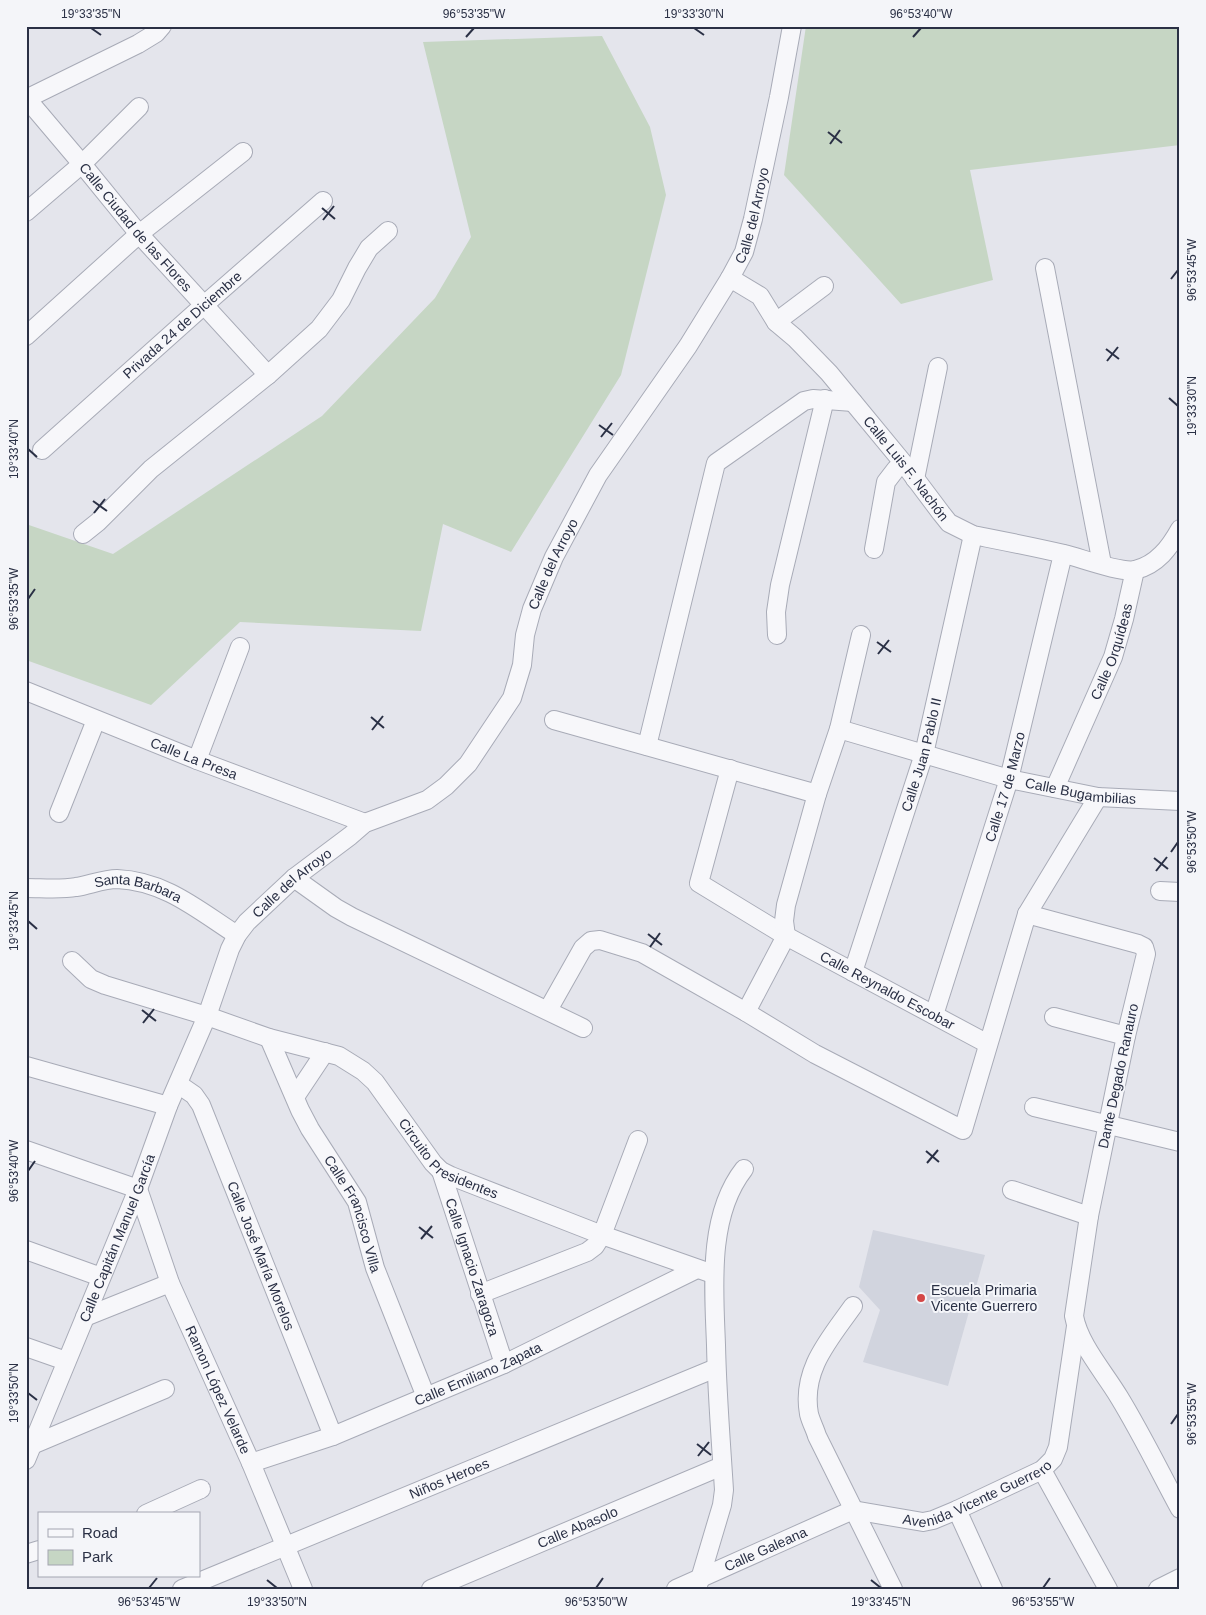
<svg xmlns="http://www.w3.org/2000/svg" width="1206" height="1615" viewBox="0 0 1206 1615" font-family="Helvetica,sans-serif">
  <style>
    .built { fill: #d1d4de }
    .green { fill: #c6d6c4 }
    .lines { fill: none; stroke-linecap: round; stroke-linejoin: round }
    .street-casing { stroke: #a8abb7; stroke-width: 20 }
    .street { stroke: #f7f7fa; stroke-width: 18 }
    .ticks { fill: none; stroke: #2a3045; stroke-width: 2 }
    .poi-dot { fill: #d44746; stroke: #f4f5f9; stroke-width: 2 }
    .labels { text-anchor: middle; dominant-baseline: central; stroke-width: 4; stroke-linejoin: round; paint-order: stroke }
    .street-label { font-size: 14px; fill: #2a3045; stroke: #f4f5f9 }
    .poi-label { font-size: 14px; fill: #2a3045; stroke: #f4f5f9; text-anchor: start }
    .neatline { fill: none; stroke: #2a3045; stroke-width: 2 }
    .ticks-label { font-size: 12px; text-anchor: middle; fill: #2a3045 }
  </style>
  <rect width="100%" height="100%" fill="#e4e5ec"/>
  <path class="built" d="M873,1230L985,1255L948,1386L863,1362L880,1310L859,1287Z"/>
  <path class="green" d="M806,26H1180V145L970,170L993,280L901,304L784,175Z
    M602,36L650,127L666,195L621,375L511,552L443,524L421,631L240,622L151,705L26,660V524L113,554L322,416L435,298L471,237L423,42Z"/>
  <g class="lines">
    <g class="street-casing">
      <g id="street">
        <path d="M26,99L138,44L156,33L162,26"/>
        <path id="s1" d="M27,99L82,164L139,234L268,375"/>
        <path d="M26,212L82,164L139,107"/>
        <path d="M1045,268L1102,564"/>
        <path id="s2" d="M730,278L760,296L776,322L795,338L829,373L853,402L905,465L941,513L949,523L973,535C1003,541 1034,547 1064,554C1081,558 1120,573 1135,570C1157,565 1170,547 1180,529"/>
        <path d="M776,322L824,286"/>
        <path d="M26,336L139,234L243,152"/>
        <path id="s3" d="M42,450L203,306L323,201"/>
        <path d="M915,479L938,367"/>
        <path d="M83,534L98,522L151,469L268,375L319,329L341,300L357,268L369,248L388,231"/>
        <path d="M874,549L886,482L896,469L905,465"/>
        <path d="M777,635L776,612L780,585L825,399"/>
        <path id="s4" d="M26,691L197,760L365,823"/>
        <path d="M554,720L817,794"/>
        <path id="s5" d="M839,729L1009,779L1098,797L1180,801"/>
        <path d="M647,746L716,463L804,401L813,399L853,402"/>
        <path d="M197,760L240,647"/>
        <path id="s6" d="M730,769L699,883L786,936L988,1044"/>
        <path id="s7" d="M1055,788L1113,657L1124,619L1135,570"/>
        <path d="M59,813L96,720"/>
        <path d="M294,878L336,908L352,917L583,1028"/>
        <path id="s8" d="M26,888C42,888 60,890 76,887C89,885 104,879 117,879C165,881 198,910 237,935"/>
        <path d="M1160,891L1180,892"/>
        <path d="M1027,914L1138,944L1144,947L1146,954L1126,1036L1089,1216L1074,1316C1079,1344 1104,1372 1119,1397C1141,1433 1160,1472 1180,1509"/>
        <path id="s9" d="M72,961L91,979L105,985L207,1016L269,1038L339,1056L363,1071L375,1082L433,1163L441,1171L451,1176L602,1235L713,1274"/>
        <path id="s10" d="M853,972L924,754L973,535"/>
        <path d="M548,1010L583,948L591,941L600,940L642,953L746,1012L815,1054L963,1130L1027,914L1098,797"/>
        <path d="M746,1012L786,936L784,921L786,905L817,794L839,729L861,635"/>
        <path id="s11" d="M934,1015L1009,779L1063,554"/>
        <path d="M1054,1017L1126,1036"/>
        <path id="s12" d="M269,1038L300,1110L310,1129L357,1202L375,1268L426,1397"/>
        <path d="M26,1066L168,1106"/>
        <path id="s13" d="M178,1084L194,1095L201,1105L333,1436"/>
        <path d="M295,1097L325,1052"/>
        <path d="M1034,1107L1180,1142"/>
        <path id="s14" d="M26,1150L138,1189L170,1283L251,1463L303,1589"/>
        <path id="s15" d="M441,1171L504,1364"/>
        <path d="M1012,1190L1089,1216"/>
        <path d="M26,1250L101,1277"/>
        <path d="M480,1294L587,1252L595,1246L602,1235L638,1140"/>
        <path d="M853,1306C829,1340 801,1370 809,1414C811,1422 815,1429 817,1436L893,1589"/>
        <path d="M85,1317L170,1283"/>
        <path d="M26,1347L66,1361"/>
        <path d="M32,1445L165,1389"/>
        <path id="s16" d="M26,1460L138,1189L168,1106L207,1016L230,949L237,935L247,922L294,878L350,836L365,823L427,800L446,786L468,764L512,698L522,665L525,635L532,609L554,557L598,475L688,346L730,278L744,252L753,219L779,97L792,26"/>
        <path id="s17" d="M251,1463L333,1436L504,1364L697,1269"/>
        <path d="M1042,1470L1108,1589"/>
        <path id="s18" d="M853,1510L923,1522L933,1520L957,1510L1042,1470L1053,1459L1058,1447L1076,1326"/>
        <path d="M957,1510L993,1589"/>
        <path d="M146,1514L201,1489"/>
        <path d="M26,1554L39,1550"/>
        <path id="s19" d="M182,1589L716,1368"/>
        <path id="s20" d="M431,1589L722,1466"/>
        <path id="s21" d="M676,1589L853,1510"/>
        <path d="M697,1589L722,1505L724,1490C721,1442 717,1394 716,1345C714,1289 707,1216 744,1169"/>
        <path d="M1158,1589L1180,1578"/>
      </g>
    </g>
    <use href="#street" class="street"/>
  </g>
  <path class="ticks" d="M91,28L101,35M694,28L704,35M466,37L474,28M913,37L921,28M828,132L842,143M830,144L840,130M322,208L335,219M323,220L334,206M1171,279L1178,270M1106,349L1119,359M1107,361L1118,347M1169,398L1178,406M599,425L613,435M601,437L612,423M28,449L37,457M93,501L107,511M94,513L105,499M28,599L35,589M877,642L891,652M878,654L889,640M371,717L384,728M372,730L383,716M1171,852L1178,842M1154,858L1168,869M1156,871L1167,857M28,921L37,929M648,934L662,945M650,947L660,933M142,1010L156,1021M143,1023L154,1009M926,1151L939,1162M927,1163L938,1150M28,1171L35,1161M419,1227L433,1238M421,1239L432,1226M28,1393L37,1400M1171,1424L1178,1414M697,1444L711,1455M698,1456L709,1442M267,1580L277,1588M871,1580L881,1588M149,1588L157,1578M596,1588L603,1578M1043,1588L1050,1578"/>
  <circle class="poi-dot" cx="921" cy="1298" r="5"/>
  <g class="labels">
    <g class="street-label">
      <text stroke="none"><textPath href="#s16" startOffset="1482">Calle del Arroyo</textPath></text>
      <text stroke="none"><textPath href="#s1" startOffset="168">Calle Ciudad de las Flores</textPath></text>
      <text stroke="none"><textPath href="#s3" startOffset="188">Privada 24 de Diciembre</textPath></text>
      <text stroke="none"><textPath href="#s2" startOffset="262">Calle Luis F. Nachón</textPath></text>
      <text stroke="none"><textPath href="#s16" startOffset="1078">Calle del Arroyo</textPath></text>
      <text stroke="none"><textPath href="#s7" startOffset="148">Calle Orquídeas</textPath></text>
      <text stroke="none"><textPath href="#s10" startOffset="228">Calle Juan Pablo II</textPath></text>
      <text stroke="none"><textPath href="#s4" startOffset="181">Calle La Presa</textPath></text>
      <text stroke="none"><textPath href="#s11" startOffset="239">Calle 17 de Marzo</textPath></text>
      <text stroke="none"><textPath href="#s5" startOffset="250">Calle Bugambilias</textPath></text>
      <text stroke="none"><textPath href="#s16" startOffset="642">Calle del Arroyo</textPath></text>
      <text stroke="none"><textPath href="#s8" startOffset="114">Santa Barbara</textPath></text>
      <text stroke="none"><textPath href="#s6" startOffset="335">Calle Reynaldo Escobar</textPath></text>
      <text transform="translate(1118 1076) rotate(-78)">Dante Degado Ranauro</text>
      <text stroke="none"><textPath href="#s9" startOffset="440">Circuito Presidentes</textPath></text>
      <text stroke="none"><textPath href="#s12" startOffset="196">Calle Francisco Villa</textPath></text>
      <text stroke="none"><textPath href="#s16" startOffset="240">Calle Capitán Manuel García</textPath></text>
      <text stroke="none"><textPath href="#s13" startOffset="194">Calle José María Morelos</textPath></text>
      <text stroke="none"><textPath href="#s15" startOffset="101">Calle Ignacio Zaragoza</textPath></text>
      <text stroke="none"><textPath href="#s17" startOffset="244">Calle Emiliano Zapata</textPath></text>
      <text stroke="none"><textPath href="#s14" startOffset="335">Ramon López Velarde</textPath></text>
      <text stroke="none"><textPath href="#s19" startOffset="289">Niños Heroes</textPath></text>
      <text stroke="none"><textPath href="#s18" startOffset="131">Avenida Vicente Guerrero</textPath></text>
      <text stroke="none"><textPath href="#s20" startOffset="159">Calle Abasolo</textPath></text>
      <text stroke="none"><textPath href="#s21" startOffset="98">Calle Galeana</textPath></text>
    </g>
    <g class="poi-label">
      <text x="931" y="1290">Escuela Primaria<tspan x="931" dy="16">Vicente Guerrero</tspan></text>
    </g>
  </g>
  <rect width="1206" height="1615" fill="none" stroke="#f4f5f9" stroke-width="55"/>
  <rect x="38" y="1512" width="162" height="65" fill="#f4f5f9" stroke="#a3a6b1"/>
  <rect x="48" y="1529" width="25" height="8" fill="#f7f7fa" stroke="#a3a6b1"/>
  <text x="82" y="1538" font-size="15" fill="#2a3045">Road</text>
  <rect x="48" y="1550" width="25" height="15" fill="#c6d6c4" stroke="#a3a6b1"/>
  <text x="82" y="1562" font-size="15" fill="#2a3045">Park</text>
  <rect x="28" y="28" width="1150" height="1560" class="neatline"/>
  <g class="ticks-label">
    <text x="91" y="18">19°33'35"N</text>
    <text x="474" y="18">96°53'35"W</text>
    <text x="694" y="18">19°33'30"N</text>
    <text x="921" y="18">96°53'40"W</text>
    <text transform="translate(1192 270) rotate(-90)" y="4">96°53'45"W</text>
    <text transform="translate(1192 406) rotate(-90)" y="4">19°33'30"N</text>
    <text transform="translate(14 449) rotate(-90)" y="4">19°33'40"N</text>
    <text transform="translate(14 599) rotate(-90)" y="4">96°53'35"W</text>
    <text transform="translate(1192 842) rotate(-90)" y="4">96°53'50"W</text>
    <text transform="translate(14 921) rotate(-90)" y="4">19°33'45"N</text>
    <text transform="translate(14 1171) rotate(-90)" y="4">96°53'40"W</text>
    <text transform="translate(14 1393) rotate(-90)" y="4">19°33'50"N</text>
    <text transform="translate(1192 1414) rotate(-90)" y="4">96°53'55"W</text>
    <text x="149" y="1606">96°53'45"W</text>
    <text x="277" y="1606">19°33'50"N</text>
    <text x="596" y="1606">96°53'50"W</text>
    <text x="881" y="1606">19°33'45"N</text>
    <text x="1043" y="1606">96°53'55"W</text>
  </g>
</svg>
